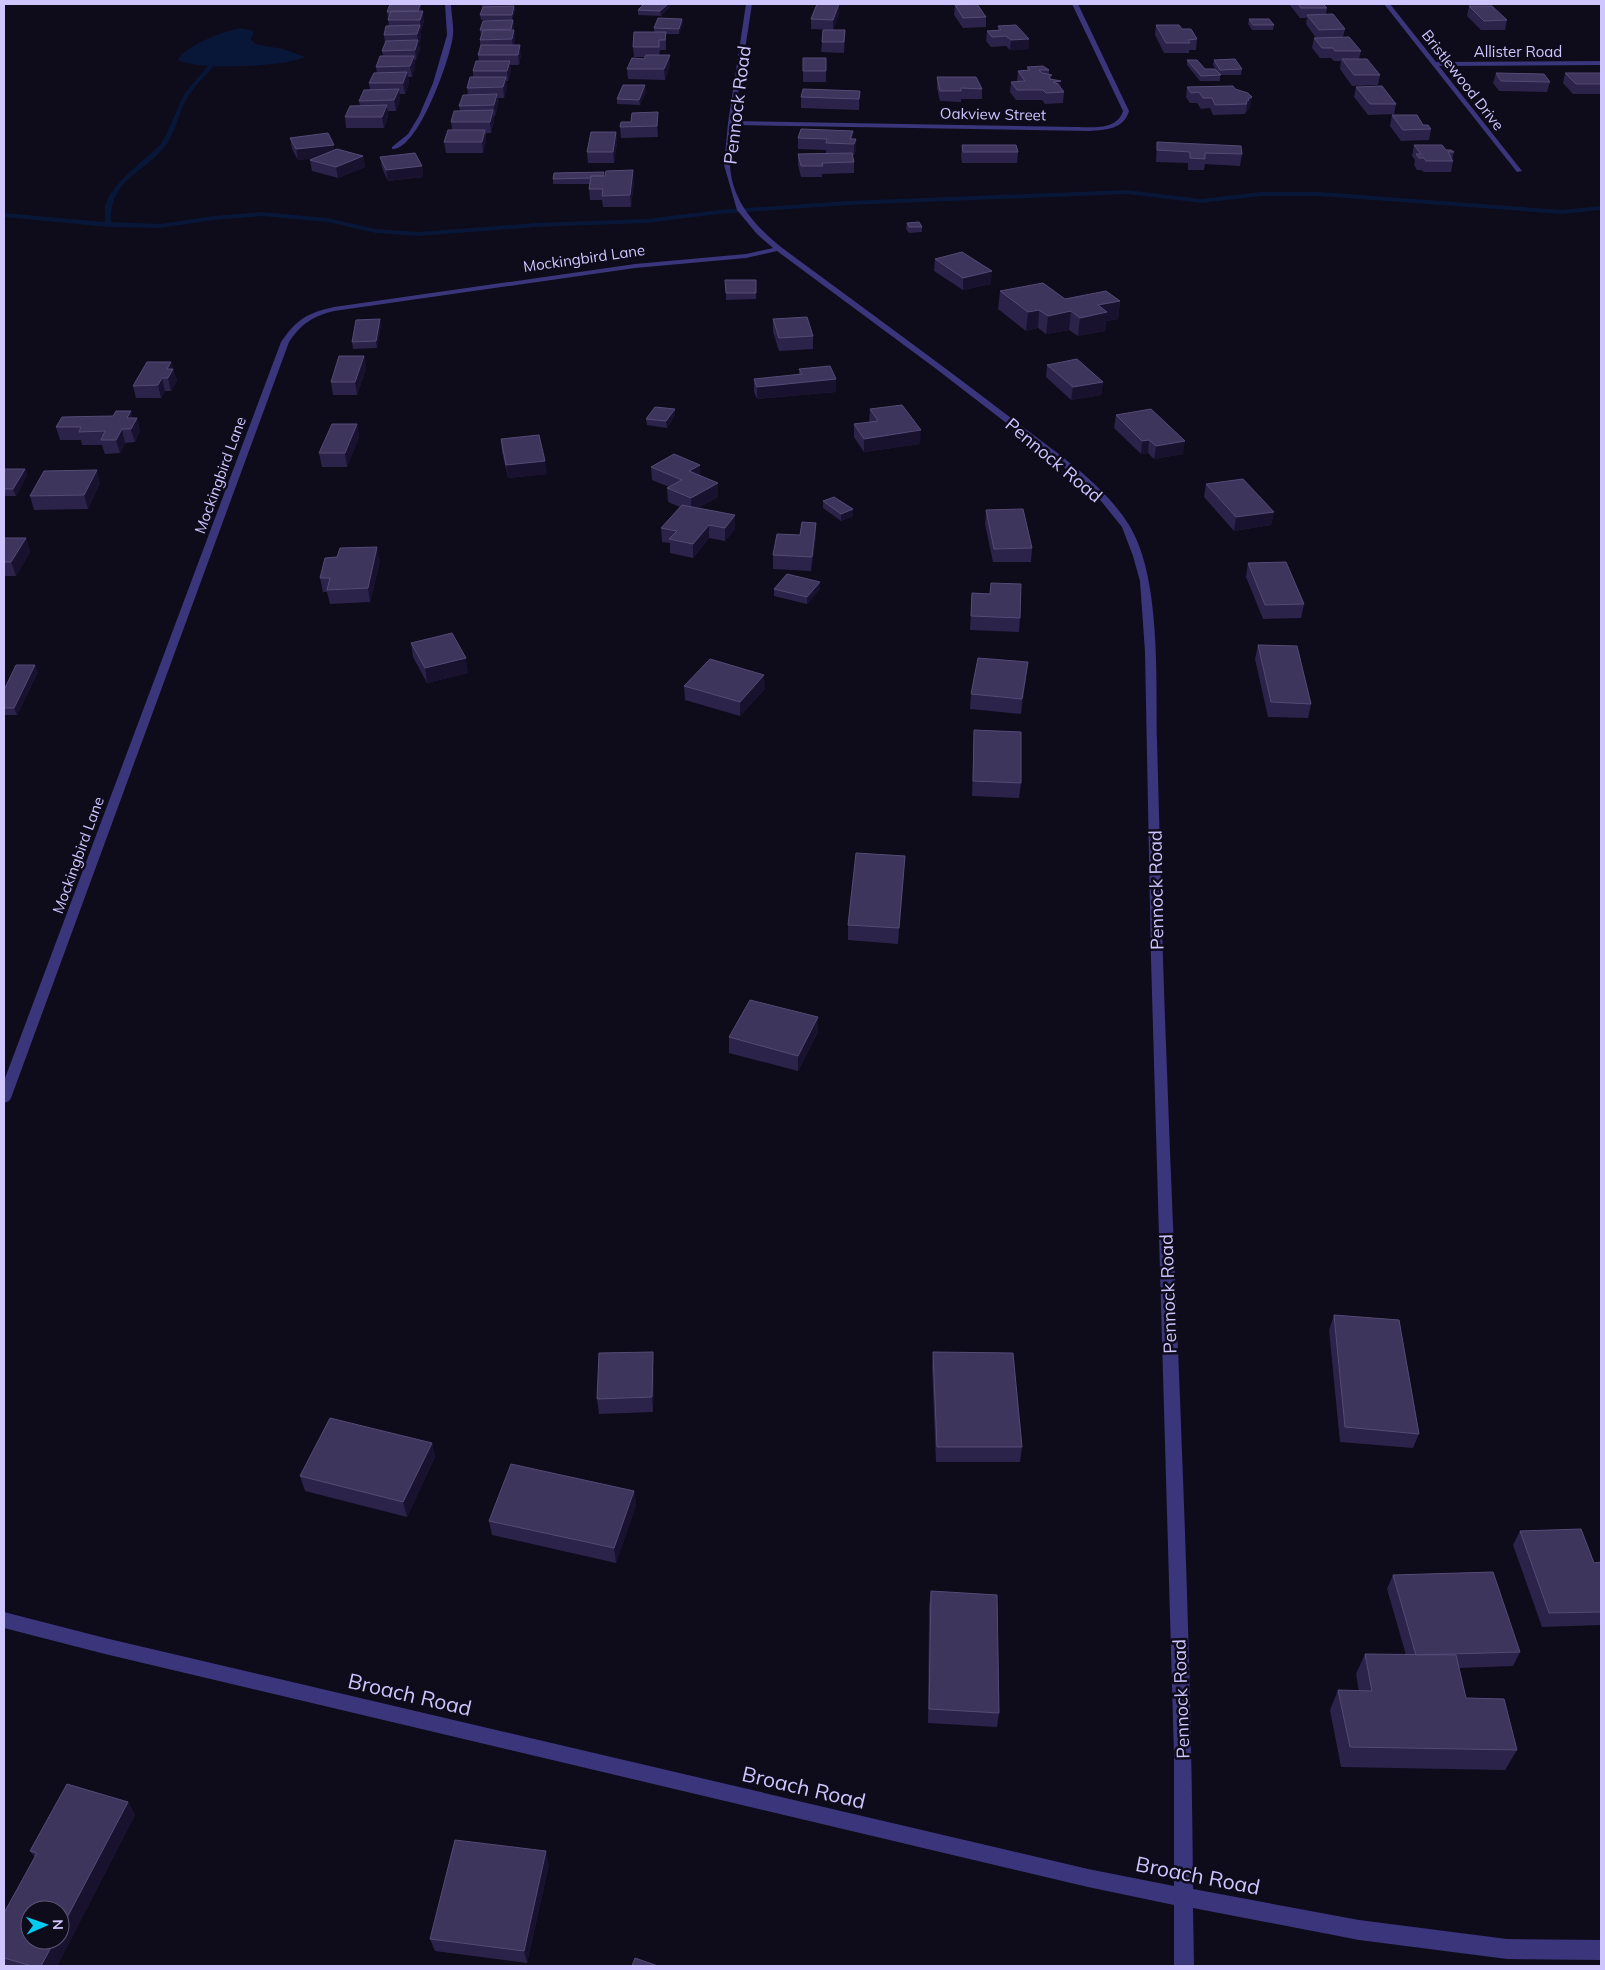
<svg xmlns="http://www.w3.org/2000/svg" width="1605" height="1970" viewBox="0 0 1605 1970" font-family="Mulish,sans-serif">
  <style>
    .water { fill: #081737 }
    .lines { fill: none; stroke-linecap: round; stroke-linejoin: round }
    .stream { fill: #081737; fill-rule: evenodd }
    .street { fill: #3b357b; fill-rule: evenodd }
    .wall { fill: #2c234a }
    .shaded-wall { fill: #19122f }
    .building { fill: #3e355d; stroke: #544b76 }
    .labels { text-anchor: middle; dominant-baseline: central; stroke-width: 5; stroke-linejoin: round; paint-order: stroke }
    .far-street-label { font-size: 15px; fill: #cfc5ff; stroke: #0e0b1b }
    .street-label { font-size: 18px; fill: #cfc5ff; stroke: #0e0b1b }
    .near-street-label { font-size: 21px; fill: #cfc5ff; stroke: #0e0b1b }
  </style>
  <rect width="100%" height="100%" fill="#0e0b1b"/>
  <path class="water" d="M241,28L254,31L251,39L255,44L283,49L305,57C283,67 198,71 178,60C184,46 226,30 241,28Z"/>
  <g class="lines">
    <path class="stream" d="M221,50L224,52C214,69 198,80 188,97C179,111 177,128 168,142C147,174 110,176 111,222L160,224L214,216L261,212L328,218L376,229L418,232L536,223L646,219L719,210L848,201L1127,190L1201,199L1261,192H1319L1562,210L1601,206V210L1562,214L1319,196H1261L1201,203L1127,194L848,205L719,214L646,223L536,227L418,236L376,233L328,222L261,216L214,220L160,228L108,227L4,217V213L105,222V205L110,194L123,178L160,145L166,135L184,94Z"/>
    <path class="street" d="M445,4H451C451,14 454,25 453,35C451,57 418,151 392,149V147L408,134L419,116L433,83L447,35Z
      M746,4H752L734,121L1075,127C1091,127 1117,131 1123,111L1072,4H1078L1129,111C1124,129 1106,130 1089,131L734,125C733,138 730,151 730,164C731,200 755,226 781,247C859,305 938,362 1015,421C1055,452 1102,482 1129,525C1161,576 1156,680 1157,740C1159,813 1161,886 1163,959C1173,1269 1191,1579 1193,1889L1359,1920L1507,1939L1601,1940V1960L1507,1959L1359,1940L1193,1908L1194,1966H1174V1905L1088,1887L105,1654L4,1628V1612L105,1638L1088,1869L1174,1886V1755L1151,959L1145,652L1140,581L1133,556L1122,527L1101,501L1070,472L935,368L777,251L746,258L635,268L334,311C313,316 301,324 289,342L11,1098L9,1101L4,1103V1081L281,342C297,319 307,313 334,307L635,264L746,254L773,248L757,234L737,210L724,165L728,123Z
      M1384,4H1390L1436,62L1601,61V65L1439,66L1522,171L1517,172Z"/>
  </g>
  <path class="wall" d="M390,4H421V8L420,11L424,21L421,30H420L421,35L419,44L420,50L416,60H415V66L412,77H408L409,83L405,94H399L400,100L396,111H387L388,116L384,128H346L345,117L360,106L359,101L370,90L369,83L377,73L376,67L383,56L382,51L385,43L384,35L389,26L388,20L389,17H388L387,12Z
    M481,4H520V5L487,6H514L515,11L512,20H481L480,15L483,7H482Z
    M644,4H669L670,7L661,16L638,15V10Z
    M807,4H839V13L833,30L811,29V19L817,5H807Z
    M1289,4H1323L1327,8L1326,14L1345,29L1343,37L1361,51L1359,59L1380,75L1378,85L1352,86L1340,69L1341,61H1334L1331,58H1320L1312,48L1314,38H1316L1306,24L1307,18H1300Z
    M955,5L986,17V27L963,28L954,15Z
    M1469,6L1507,20L1505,30H1481L1467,16Z
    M682,19L683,24L679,34H666V50H660L659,55L670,65L665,80L628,79L627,69L644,59L645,57H634L633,47L654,32V28Z
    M1249,19L1274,25L1273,30H1252L1248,24Z
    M513,20L514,25L513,30H514L515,40L514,45L521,55L519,65H510L511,71L508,81H506L507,87L504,98H498V105L495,116H494V121L491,133H486V141L483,153H446L444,142L452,130L451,122L460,111L459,106L468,94L467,88L473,77V71L479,61L478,55L480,47V40L481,35L480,30Z
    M1156,25L1197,39L1196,50H1189V53H1164L1155,35Z
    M998,26L1029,49L1010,50L1006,46L991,47L986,41L987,31H998Z
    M845,30L844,53L821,52L822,42Z
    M803,58H826V82H803Z
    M1187,60L1205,69L1217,71L1213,65L1214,60L1242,69L1241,75H1220V81H1200L1187,65Z
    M1027,67L1049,70V74L1052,80L1064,92L1063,103L1045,104L1042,100H1016L1010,92L1011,82L1017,81L1018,71H1027Z
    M1496,73L1550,82L1547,92L1499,91L1493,83Z
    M1565,73H1601V94H1573L1563,83Z
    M937,77L982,89V99H961V102L940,101L937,88Z
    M1233,86L1250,108L1248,109L1247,111L1246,112L1245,114L1213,115L1210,108L1201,109L1197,103H1190L1186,97L1187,87Z
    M1356,87L1396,104L1394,114L1368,115L1354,97Z
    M646,91L640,105L617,104V99Z
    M860,91L859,110L801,108V97Z
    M658,112V137L621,138L620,127Z
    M1392,115L1423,125L1431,129L1429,140L1401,141L1390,126Z
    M853,131L852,139H856V150L854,155H852L854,162V173L822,174V177H801L798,165V154L826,153V150L798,149V138Z
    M616,132L617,143L614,163H588L587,152Z
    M290,138L334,145V150L363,156L365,167L338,178L312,171L310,160L314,158L298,160L292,149Z
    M1157,142L1242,154L1240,166L1205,164L1204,170H1188V163L1156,162Z
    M962,145L1018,152L1017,163H962L961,156Z
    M1414,145L1446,150L1454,152L1452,160L1453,161L1451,172H1424L1421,170H1417L1414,165L1415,160L1412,156Z
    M380,157L422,166L423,177L388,181L382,168Z
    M604,172V176L634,182L631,207H603L602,200H590L589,189L590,184H553V179Z
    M907,223L922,227V232L909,233L906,229Z
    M935,259L991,284L963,290L934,271Z
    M756,280V299L726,300V293Z
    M1000,291L1065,299L1120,301L1118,319L1106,321L1105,331L1078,336L1069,330L1046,334L1038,328L1026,331L998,309Z
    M773,319L813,336V349L779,351L773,332Z
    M381,325L377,348L353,349L352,342Z
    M364,356L366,369L357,395H333L331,382Z
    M171,362L177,381L171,391H165L161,398H136L133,386Z
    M1047,365L1103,382L1101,395L1071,400L1046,377Z
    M799,369L836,379V392L757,399L754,392V379L799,375Z
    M870,409L920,444L864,452L854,437V424L869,422Z
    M131,411L132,418H137L140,431L135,442L125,443L120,453L105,454L102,445H82L81,440H60L56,427L113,416Z
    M675,415L667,428L647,425L646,419Z
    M1116,415L1183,454L1154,459L1148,453L1141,454L1114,428Z
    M357,424L359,437L347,467H322L319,453Z
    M501,439L547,474L508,478L502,452Z
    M700,465V476L718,483V497L698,508L735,515V529L725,541L709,538L693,558L670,553V543L662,542L661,528L680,507L668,502L667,488L669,487L652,480L651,467Z
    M4,469H25L27,475L16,496H4Z
    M100,483L88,509L34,510L30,496Z
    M1206,484L1274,512L1271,525L1234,531L1204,497Z
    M823,501L853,509V516L841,521L823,508Z
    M986,510L1032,548L1031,562H993L985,524Z
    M816,523V536L811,571L773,569V555Z
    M4,538H26L30,552L16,576H4Z
    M380,561L370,602L330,604L327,592H323L320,578Z
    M1248,563L1304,604L1301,618L1263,619L1246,577Z
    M820,582V589L807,604L774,596V589Z
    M991,583L1020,618L1019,632L970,630L972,593L990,594Z
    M411,643L468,673L427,683L413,657Z
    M1258,645L1311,704L1308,718L1268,717L1255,659Z
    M38,672L17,715H4V690Z
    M1026,677L1021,714L970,709L971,694Z
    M684,686L765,689L740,716L685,700Z
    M974,730L1021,783L1019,798L972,796Z
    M905,856L898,944L848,940V925Z
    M818,1032L798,1071L729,1053V1037Z
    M1334,1315L1419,1434L1413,1448L1340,1442L1329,1330Z
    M653,1352L654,1367L653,1412L599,1414L597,1399Z
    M933,1352L1022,1447L1020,1462H936L932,1367Z
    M432,1443L435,1457L407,1517L305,1491L300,1476Z
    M634,1491L636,1505L616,1563L492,1535L489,1521Z
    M1520,1531L1594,1563L1601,1562V1625L1542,1627L1513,1545Z
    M1393,1575L1520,1652L1513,1666L1459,1668L1466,1698L1517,1750L1505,1770L1341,1767L1330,1710L1338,1690L1359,1691L1356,1674L1365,1654L1406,1655L1387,1589Z
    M931,1591L999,1713L997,1727L928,1723L929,1605Z
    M128,1802L135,1815L57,1966H4V1913L35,1857L30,1851Z
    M549,1864L527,1963L435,1951L430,1939Z"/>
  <path class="shaded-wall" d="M420,4L421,8L418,16V11Z
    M668,4H669L670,7L661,16L660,11Z
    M839,4V13L833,30V20Z
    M514,6L515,11L512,20V15Z
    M423,11L424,21L421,30L420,20Z
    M682,19L683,24L679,34V29Z
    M513,20L514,25L512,34L511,29Z
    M420,25L421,35L419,44L420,50L416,60L415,50L418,41L417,34Z
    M514,30L515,40L513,49L512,39Z
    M1029,39V49L1010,50L1011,40Z
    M520,45L521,55L519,65L518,55Z
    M670,55V65L665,80L664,69Z
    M414,56L415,66L412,77L410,66Z
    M510,61L511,71L508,81L507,71Z
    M407,72L409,83L405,94L403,83Z
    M506,77L507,87L504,98L503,87Z
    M1061,81L1060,91L1053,82Z
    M645,85L646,91L640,105L639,100Z
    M399,89L400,100L396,111L394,100Z
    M860,91V102L859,110V99Z
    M497,94L498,105L495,116L494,105Z
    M1252,97L1250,108L1248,109L1247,111L1246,112L1247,104H1245L1248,99Z
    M387,105L388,116L384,128L382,117Z
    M493,110L494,121L491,133L490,122Z
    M658,112V137L657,126Z
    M485,130L486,141L483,153L482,142Z
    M616,132L617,143L614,163L613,152Z
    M856,139V150L854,155V144Z
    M334,145L335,156L298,160L296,149Z
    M363,156L365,167L338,178L336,167Z
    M422,166L423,177L388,181L386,170Z
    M633,170L634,182L631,207L630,195Z
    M992,271L991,284L963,290V278Z
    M1120,301L1118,319L1106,321L1105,331L1078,336L1080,318L1098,305Z
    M1039,310L1038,328L1026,331L1028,312Z
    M1071,311L1069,330L1046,334L1048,316Z
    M380,319L381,325L377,348L376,341Z
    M364,356L366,369L357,395L355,382Z
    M171,362L177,381L171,391L168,378L167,369Z
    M162,378L165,391L161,398L158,385Z
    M836,379V392L757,399V387Z
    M1103,382L1101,395L1071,400L1073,387Z
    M675,409V415L667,428L666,421Z
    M131,411L134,424L137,418L140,431L135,442L127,418Z
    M357,424L359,437L347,467L345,453Z
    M122,429L125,443L120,453L116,440Z
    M921,430L920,444L864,452V439Z
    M1149,440L1148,453L1141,454L1142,441Z
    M1185,441L1183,454L1154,459L1156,446Z
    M545,461L547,474L508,478L506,465Z
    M700,465V478L689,471Z
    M25,469L27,475L16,496L13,489Z
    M97,470L100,483L88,509L84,495Z
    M718,483V497L691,512V498Z
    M853,509V516L841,521V514Z
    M1274,512L1271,525L1234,531L1236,517Z
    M735,515V529L725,541V528Z
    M816,523V536L811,571L812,557Z
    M709,525V538L693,558V544Z
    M26,538L30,552L16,576L11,562Z
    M377,547L380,561L370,602L368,588Z
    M820,582V589L807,604V597Z
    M466,658L468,673L427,683L425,668Z
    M1028,662L1026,677L1021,714L1022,699Z
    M35,665L38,672L17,715L14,708Z
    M764,675L765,689L740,716V702Z
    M905,856L904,871L898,944L899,928Z
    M818,1017V1032L798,1071V1056Z
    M653,1352L654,1367L653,1412L652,1397Z
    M432,1443L435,1457L407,1517L403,1502Z
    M634,1491L636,1505L616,1563L614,1548Z
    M128,1802L135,1815L57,1966H41L55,1940H60V1931Z
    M546,1851L549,1864L527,1963L524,1951Z"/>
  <path class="building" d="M390,4H420L418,11L387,12Z
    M644,4H668L660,11L638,10Z
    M817,4H839L833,20L811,19Z
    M977,4L986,17L963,18L955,5Z
    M1298,4H1323L1327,8H1301Z
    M514,6L512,15H480L483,7Z
    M1469,6H1492L1507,20L1484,21Z
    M391,11H423L420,20H388Z
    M1333,14L1345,29L1319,30L1307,15Z
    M658,18L682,19L679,29L654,28Z
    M1249,19H1269L1274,25H1253Z
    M513,20L511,29L480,30L483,21Z
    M420,25L417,34L384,35L386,26Z
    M1016,25L1029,39L1011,40L1006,36L992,37L987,31L1001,30L998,26Z
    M1156,25H1179L1182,29H1191L1197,39L1188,40L1190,43H1166Z
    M483,30H514L512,39L480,40Z
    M823,30H845L844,42H822Z
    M634,32H666L665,40H659V47H633Z
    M1349,37L1361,51H1335L1333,48H1322L1314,38Z
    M418,40L415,50L382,51L386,41Z
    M481,45H520L518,55H478Z
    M646,55H670L664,69H627L632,58L644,59Z
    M380,56H414L410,66L376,67Z
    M803,58H826V71H803Z
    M1235,59L1242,69L1220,70L1214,60Z
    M1342,59H1367L1380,75H1354Z
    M1187,60H1197L1205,69H1215L1221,75L1201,76Z
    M476,61H510L507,71H473Z
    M1043,66L1049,70H1039L1042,73L1052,75L1049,77L1050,79L1061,81L1053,82L1058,84L1064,92L1046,93L1043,90H1017L1011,82L1025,81L1018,71L1030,70L1027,67Z
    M407,72L403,83H369L374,73Z
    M1496,73L1544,74L1550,82L1501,81Z
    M1565,73H1601V84H1576Z
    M470,77H506L503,87L467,88Z
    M937,77H976L982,89L961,88V91H940Z
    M623,85H645L639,100L617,99Z
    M1233,86L1235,89L1248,93L1252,97L1248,99L1249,100L1246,102L1247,104L1215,105L1212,98H1203L1199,92L1191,93L1187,87Z
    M1382,86L1396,104H1370L1356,87Z
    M399,89L394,100L359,101L364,90Z
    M803,89L860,91L859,99L801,97Z
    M497,94L494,105L459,106L463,95Z
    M387,105L382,117H345L350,106Z
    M493,110L490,122H451L454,111Z
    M658,112L657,126L620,127L621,122H631L632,113Z
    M1392,115H1417L1423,125H1428L1431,129L1403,130Z
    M801,129L853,131L850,139H856L854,144L826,143L827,139L798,138Z
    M448,130H485L482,142H444Z
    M591,132H616L613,152H587Z
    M328,133L334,145L296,149L290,138Z
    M1157,142L1241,146L1242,154L1205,153V159L1190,158V152L1157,150Z
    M962,145H1016L1018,152H963Z
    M1414,145H1442L1446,150H1451L1454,152H1448L1451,157H1450L1453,161H1426L1424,158H1419L1416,154H1421Z
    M337,149L363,156L336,167L310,160Z
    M415,153L422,166L386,170L380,157Z
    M852,153L854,162L822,163L823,166H801L798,154Z
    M633,170L630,195L602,196L603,189H589L591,176H605L606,171Z
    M604,172L603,176H591V178L553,179L554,173Z
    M919,222L922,227H909L907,223Z
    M962,252L992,271L963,278L935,259Z
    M725,280H756V293H726Z
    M1043,283L1065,299L1106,291L1120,301L1098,305L1107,312L1080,318L1071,311L1048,316L1039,310L1028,312L1000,291Z
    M807,317L813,336L779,338L773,319Z
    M380,319L376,341L352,342L356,320Z
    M339,356H364L355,382H331Z
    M1077,359L1103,382L1073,387L1047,365Z
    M147,362H171L167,369H173L168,378H162L158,385L133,386Z
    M830,366L836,379L757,387L754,379L802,374L799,369Z
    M902,405L921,430L864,439L854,424L878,421L870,409Z
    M655,407L675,409L666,421L646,419Z
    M1151,409L1185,441L1156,446L1149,440L1142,441L1116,415Z
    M116,411H131L127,418H137L131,429H122L116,440H101L105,431L79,432L81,427H56L62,417L113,416Z
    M332,424H357L345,453H319Z
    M539,435L545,461L506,465L501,439Z
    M674,454L700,465L689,471L718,483L691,498L667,488L682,480L651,467Z
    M4,469H25L13,489H4Z
    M97,470L84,495L30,496L44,471Z
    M1243,479L1274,512L1236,517L1206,484Z
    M834,497L853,509L841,514L823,501Z
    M682,505L735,515L725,528L709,525L693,544L669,539L677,531L661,528Z
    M1023,509L1032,548L994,549L986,510Z
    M802,522L816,523L812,557L773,555L777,534L800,535Z
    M4,538H26L11,562H4Z
    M377,547L368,588L327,590L330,578H320L325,558L337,557L340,548Z
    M1286,562L1304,604L1265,605L1248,563Z
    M787,574L820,582L807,597L774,589Z
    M991,583L1021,584L1020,618L971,616L972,593L990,594Z
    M452,633L466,658L425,668L411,643Z
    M1258,645L1297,646L1311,704L1271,702Z
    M978,658L1028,662L1022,699L971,694Z
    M710,659L764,675L740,702L684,686Z
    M16,665H35L14,708H4V690Z
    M974,730L1021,732V783L973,781Z
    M856,853L905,856L899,928L848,925Z
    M750,1000L818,1017L798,1056L729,1037Z
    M1334,1315L1399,1320L1419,1434L1345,1427Z
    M653,1352L652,1397L597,1399L599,1353Z
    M933,1352L1013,1353L1022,1447H937Z
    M330,1418L432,1443L403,1502L300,1476Z
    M511,1464L634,1491L614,1548L489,1521Z
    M1581,1529L1594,1563L1601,1562V1612L1549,1613L1520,1531Z
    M1493,1572L1520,1652L1416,1655L1393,1575Z
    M931,1591L997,1595L999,1713L929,1709Z
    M1365,1654L1456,1655L1466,1698L1504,1699L1517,1750L1350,1747L1338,1690L1372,1691Z
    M67,1784L128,1802L60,1931V1910H30V1940H55L41,1966H32L4,1958V1913L37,1853L30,1851Z
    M455,1840L546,1851L524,1951L430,1939Z
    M635,1958L658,1966H632Z"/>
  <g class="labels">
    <g class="far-street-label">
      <text x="1518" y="51">Allister Road</text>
      <text transform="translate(1463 80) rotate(52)">Bristlewood Drive</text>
      <text transform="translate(993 114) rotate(1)">Oakview Street</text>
      <text transform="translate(584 258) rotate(-8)">Mockingbird Lane</text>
      <text transform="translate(220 475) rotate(-70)">Mockingbird Lane</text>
      <text transform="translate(78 855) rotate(-70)">Mockingbird Lane</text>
    </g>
    <g class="street-label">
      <text transform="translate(737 105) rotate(-83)">Pennock Road</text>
      <text transform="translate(1054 460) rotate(40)">Pennock Road</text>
      <text transform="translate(1156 890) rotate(-91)">Pennock Road</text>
      <text transform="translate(1168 1294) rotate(-92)">Pennock Road</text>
      <text transform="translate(1181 1699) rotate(-92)">Pennock Road</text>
    </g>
    <g class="near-street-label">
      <text transform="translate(410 1694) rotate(13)">Broach Road</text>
      <text transform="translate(804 1787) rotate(13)">Broach Road</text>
      <text transform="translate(1198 1875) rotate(11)">Broach Road</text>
    </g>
  </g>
  <rect width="1605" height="1970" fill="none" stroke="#cfc5ff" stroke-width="10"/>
  <g transform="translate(45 1925) rotate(88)"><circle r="24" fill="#0e0b1b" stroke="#5b5576"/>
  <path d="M0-4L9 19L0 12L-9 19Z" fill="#00ccf0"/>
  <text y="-8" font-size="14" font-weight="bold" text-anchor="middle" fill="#cfc5ff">N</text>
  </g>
</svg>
